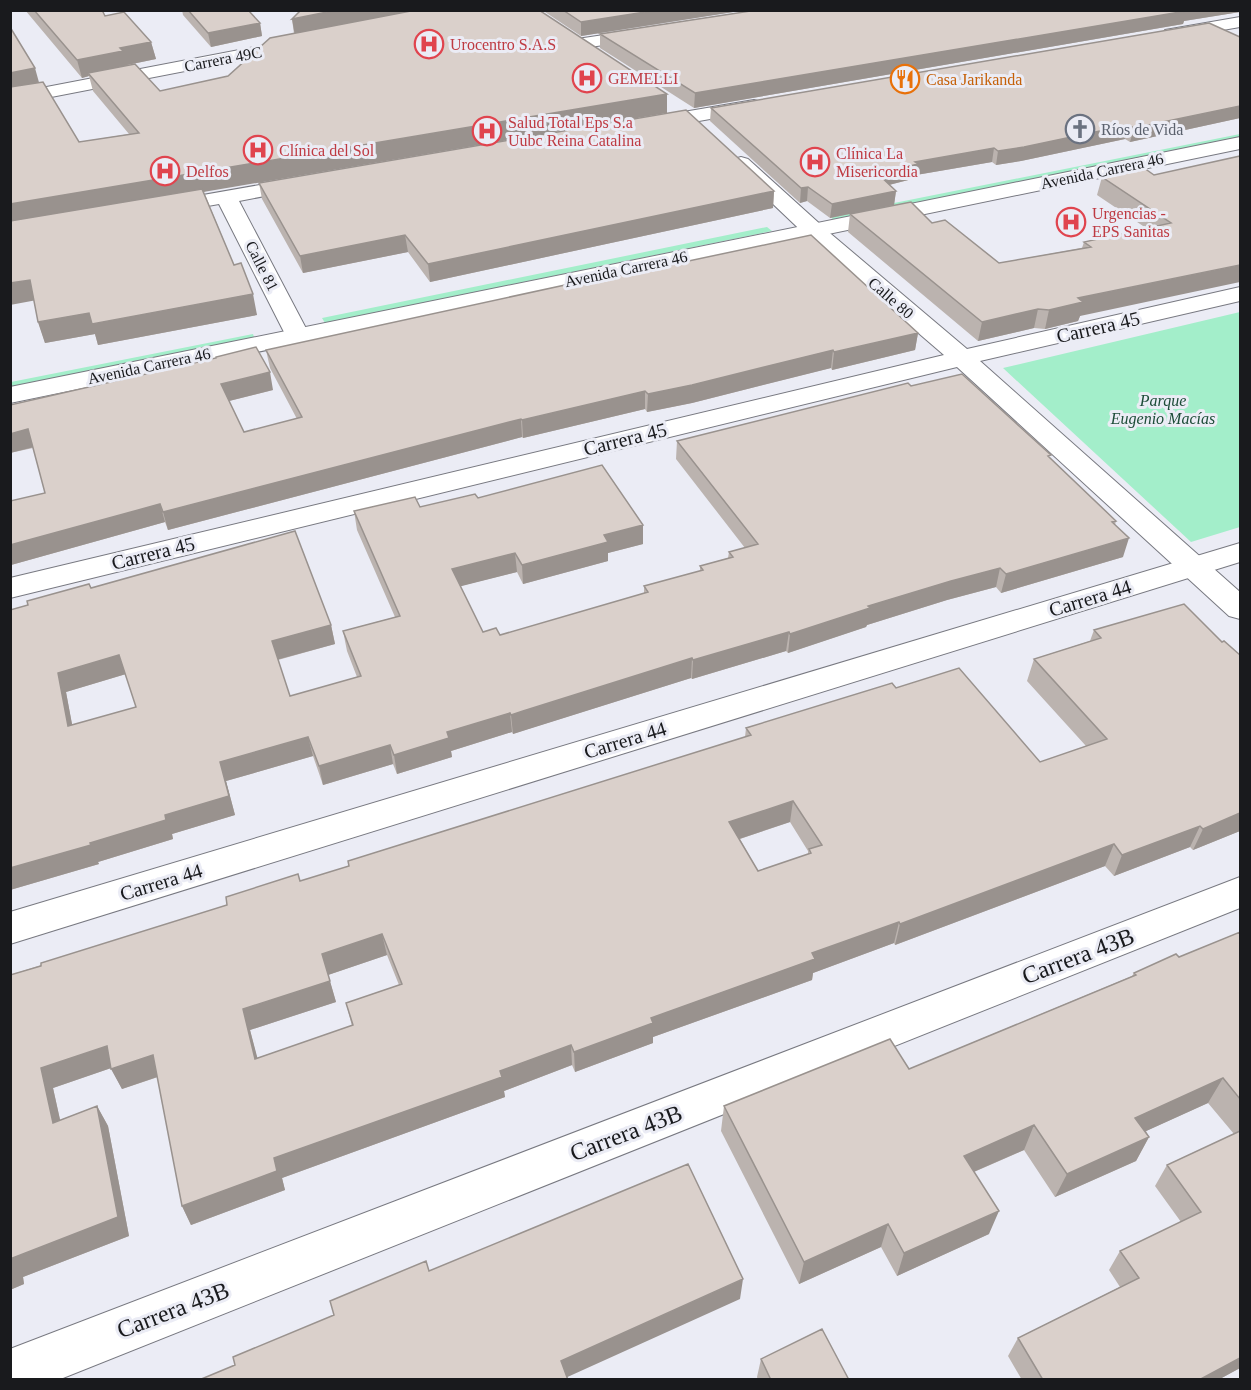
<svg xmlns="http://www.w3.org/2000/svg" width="1251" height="1390" viewBox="0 0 1251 1390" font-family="'Times New Roman',serif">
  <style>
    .green { fill: #a3eeca }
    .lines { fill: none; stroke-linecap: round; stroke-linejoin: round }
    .minor-casing { stroke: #787981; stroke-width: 2 }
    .tertiary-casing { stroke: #787981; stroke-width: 2 }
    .primary-casing { stroke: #787981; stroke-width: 2 }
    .minor { fill: #fff; fill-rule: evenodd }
    .tertiary { fill: #fff; fill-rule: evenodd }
    .primary { fill: #fff; fill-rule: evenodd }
    .wall { fill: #bbb3af; fill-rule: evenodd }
    .shaded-wall { fill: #99928e }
    .building { fill: #dad0cb; stroke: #99928e; stroke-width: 1.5; fill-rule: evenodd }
    .labels { text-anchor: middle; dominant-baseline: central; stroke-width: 6; stroke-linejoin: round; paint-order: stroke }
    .far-health-label { font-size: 16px; fill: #be3a42; stroke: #ebecf5; text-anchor: start }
    .far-street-label { font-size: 16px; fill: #191a1d; stroke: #ebecf5 }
    .far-food-label { font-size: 16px; fill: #c56008; stroke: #ebecf5; text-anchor: start }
    .far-worship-label { font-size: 16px; fill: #5b616d; stroke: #ebecf5; text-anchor: start }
    .far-park-label { font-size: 16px; font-style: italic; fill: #1d4c38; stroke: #ebecf5 }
    .street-label { font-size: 20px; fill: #191a1d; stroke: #ebecf5 }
    .near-street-label { font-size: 24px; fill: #191a1d; stroke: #ebecf5 }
  </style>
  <rect width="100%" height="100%" fill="#ebecf5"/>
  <path class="green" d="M1240,134V139L834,220L829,216Z
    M767,227L772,231L325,323L322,318Z
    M1240,312V527L1191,542L1003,368Z
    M253,334L255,340L11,389V382Z"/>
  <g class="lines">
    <g class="minor-casing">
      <path id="minor" d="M1240,17V27L1171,39L1165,38L1162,34L1165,30L1171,29Z
        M644,29L650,30L653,34L650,38L577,49L571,48L568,44L571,40L577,39Z
        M297,39L303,40L306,44L303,48L10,105V94Z
        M754,100L761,102L763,106L761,110L648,130L641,128L638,124L641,120L648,118Z
        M741,157L748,159L831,234L967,349L1240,287V301L980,361L1240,592V619L1229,616L957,367L10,598V578L944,355L815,244L734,167L731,163L734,159Z
        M305,177L312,179L315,183L312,187L239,201L310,336L307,341L298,343L289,341L286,336L219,204L163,214L155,213L152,208L155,203L163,202Z
        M1240,877V908L58,1380H10V1349Z"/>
    </g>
    <g class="tertiary-casing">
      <path id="tertiary" d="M1240,543V562L10,944V912Z"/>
    </g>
    <g class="primary-casing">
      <path id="primary" d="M1240,137V149L10,403V387Z"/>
    </g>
    <use href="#minor" class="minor"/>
    <use href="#tertiary" class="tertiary"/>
    <use href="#primary" class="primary"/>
  </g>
  <path class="wall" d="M25,10H102L105,16L151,42L156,59L127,65L160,91L228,76L294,34L292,19L539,10L204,192L234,265L257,315L98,345L95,334L45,343L38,322L34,301L39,82L79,142L129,134L93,91L89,76L82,78Z
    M182,10H248L260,23L262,36L211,47L183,15Z
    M542,10H746L581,36Z
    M1240,10V12L1184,21L1183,24L694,108L600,48V34Z
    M1240,37V118L1130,142L1125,139L1021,161L996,165L992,162L916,175V178L889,185L896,191L894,205L830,218L807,201L800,203L710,121L711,108Z
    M1240,156L1080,316L1078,321L1045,329L1034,328L978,341L848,232L850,214L932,223L999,263L1082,248L1084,242L1146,228L1097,195L1102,177L1154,175Z
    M259,183L774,191L773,208L430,282L408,252L303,273L262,199Z
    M599,280L918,333L915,350L832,370L831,368L692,403L647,412L645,409L523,438L522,437L168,530L165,522L11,565L45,493L33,448L10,453V405L273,390L229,401L244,432L297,419L270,368L266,350Z
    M911,386L1050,458L1116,521L1115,525L1123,557L1001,593L996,587L947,600L867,625L866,627L788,653L786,651L692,679L691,678L525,730L513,734L512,732L451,751L452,757L397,774L393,764L323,785L313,756L226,781L235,815L172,834L173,839L98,862L99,864L10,890V610L91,588L331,625L335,644L278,660L290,696L357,677L347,651L343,631L395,617L357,530L354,511L420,507L478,498L643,525V544L608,553V561L523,584L517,572L460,586L483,632L500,635L644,594V586L700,571V566L728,558L729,552L745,548L676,459L677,441ZM126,674L136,707L72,725L66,692Z
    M1094,630L1222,642L1240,655V831L1193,850L1190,847L1114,876L1105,866L895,945L894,943L813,973L812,980L653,1037V1043L575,1072L572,1065L504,1091L505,1097L282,1178L285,1190L191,1225L182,1206L158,1077L122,1089L111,1068L53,1088L60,1120L97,1106L108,1126L129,1236L23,1277L24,1284L10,1290V975L349,866L348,861L745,737L746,728L896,688L1040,762L1086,746L1027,681L1034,659L1090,641ZM790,822L808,851V854L758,871L740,839ZM387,955L399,985L346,1003L352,1026L257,1058L250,1030L336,1002L328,975Z
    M1240,932V1368L1218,1380H1022L1008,1356L1018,1338L1120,1287L1109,1270L1120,1251L1181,1222L1155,1186L1167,1165L1234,1134L1208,1103L1146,1131L1149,1137L1136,1161L1055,1197L1024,1150L974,1172L989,1234L897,1276L881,1247L799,1284L721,1131L724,1106L909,1069L1132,976L1134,973L1179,957Z
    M761,1359L849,1380H758L757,1377Z"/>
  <path class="shaded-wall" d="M337,10H428L295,36L292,19Z
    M658,10H746L581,36V22Z
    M1181,10H1240V12L1184,21L1183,24L694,108L695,93Z
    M260,23L262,36L211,47L208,33Z
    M151,42L156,59L127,65L128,69L88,73L89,76L82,78L77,60L120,48Z
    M35,68L40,86L10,92V73Z
    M667,94V113L10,225V204Z
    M1240,106V118L1130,142L1134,128Z
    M1128,125L1125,139L1021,161L996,165L998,151Z
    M994,148L992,162L916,175V178L877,188L878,174L915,162Z
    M808,187L807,201L800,203L801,188Z
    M774,191L773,208L430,282L428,264Z
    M896,191L894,205L830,218L832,204Z
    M405,235L408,252L303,273L300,256Z
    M1240,265V282L1080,316L1078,321L1045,329L1049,310L1078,298Z
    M30,280L37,300L10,305V283Z
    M253,294L257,315L98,345L95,334L45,343L38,322L89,313Z
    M1038,309L1034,328L978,341L982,322Z
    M918,333L915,350L832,370L834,352Z
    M833,350L831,368L692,403L647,412L648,394Z
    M270,372L273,390L225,402L221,384Z
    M645,391V409L523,438L522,420Z
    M521,419L522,437L168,530L163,512Z
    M28,429L34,447L10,453V434Z
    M160,504L165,522L11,565L10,545Z
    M643,525V544L608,553V561L523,584L522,565L604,535Z
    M1129,538L1123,557L1001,593L1006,574Z
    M515,553L517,572L454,588L452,569Z
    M1000,568L996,587L947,600L867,625L866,627L788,653L790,634L868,606L951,581Z
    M331,625L335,644L276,660L272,641Z
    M789,632L786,651L692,679L693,660Z
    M119,655L126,674L66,692L76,745L68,726L58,673Z
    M692,658L691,678L513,734L511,715Z
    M510,713L512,732L451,751L452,757L397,774L394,755L447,732Z
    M308,737L313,756L226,781L235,815L172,834L173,839L98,862L99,864L10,890V868L90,843L165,815L220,762Z
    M390,745L393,764L323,785L319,766Z
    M793,801L790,822L727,843L729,822Z
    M1240,813V831L1193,850L1203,829Z
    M1200,826L1190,847L1114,876L1122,855Z
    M1114,844L1105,866L895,945L900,924Z
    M899,922L894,943L813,973L812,980L653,1037V1043L575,1072L574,1052L651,1018L812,953Z
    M382,934L387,955L328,975L322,954Z
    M330,981L336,1002L250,1030L263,1079L255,1059L243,1009Z
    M571,1045L572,1065L504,1091L505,1097L282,1178L285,1190L191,1225L182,1206L274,1158L500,1071Z
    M107,1046L117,1066L53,1088L65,1142L53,1123L41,1068Z
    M153,1055L163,1075L122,1089L111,1069Z
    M1223,1078L1208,1103L1122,1142L1135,1118Z
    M97,1106L108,1126L129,1236L23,1277L24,1284L10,1290V1259Z
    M1034,1125L1024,1150L955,1180L964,1156Z
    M1149,1137L1136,1161L1055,1197L1067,1174Z
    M999,1211L989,1234L897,1276L904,1253Z
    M888,1224L881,1247L799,1284L804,1262Z
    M743,1279L740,1299L563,1379L561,1361Z
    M1240,1358V1368L1218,1380H1199Z"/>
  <path class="building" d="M34,10H102L105,16L124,12L151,42L120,48L123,51L77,60Z
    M188,10H248L260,23L208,33Z
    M301,10H337L292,19Z
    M416,10H539L667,94L10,204V87L43,82L79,142L139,133L88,73L135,64L160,91L228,76L270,38Z
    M563,10H658L581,22Z
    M757,10H1186V11L695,93L600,34Z
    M1209,23L1240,37V106L1134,128L1128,125L1024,147L998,151L994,148L915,162L918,164L878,174L896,191L832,204L808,187L801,188L711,108Z
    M10,27L35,68L10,73Z
    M686,110L774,191L428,264L405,235L300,256L259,183Z
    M1240,156V265L1078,298L1083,302L1049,310L1038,309L982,322L850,214L911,202L932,223L945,220L999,263L1091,247L1084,242L1171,223L1102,177L1144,168L1154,175Z
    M202,189L234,265L241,263L253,294L92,324L89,313L38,322L30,280L10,283V221Z
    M811,235L918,333L834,352L833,350L692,385L648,394L645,391L522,420L521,419L163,512L160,504L10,545V501L45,493L28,429L10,434V405L216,358V357L256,347L270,372L221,384L244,432L302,417L266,350L597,278L599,280Z
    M962,374L1051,455L1048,456L1116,521L1112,522L1129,538L1006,574L1000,568L951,581L868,606L870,608L790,634L789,632L693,660L692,658L523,711L511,715L510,713L447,732L449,738L394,755L390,745L319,766L308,737L220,762L229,796L165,815L166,820L90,843L91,845L10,868V610L28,605L27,601L89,584L91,588L295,531L331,625L272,641L290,696L361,676L343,631L400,616L354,511L415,497L420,507L475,494L478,498L602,465L643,525L604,535L608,542L522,565L515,553L452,569L483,632L496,628L500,635L648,592L644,586L703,570L700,566L733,557L729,552L758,544L677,441L908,383L911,386ZM119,655L136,707L68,726L58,673Z
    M1184,604L1222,642L1224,641L1240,655V813L1203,829L1200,826L1122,855L1114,844L900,924L899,922L812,953L815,959L651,1018L653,1023L574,1052L571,1045L500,1071L502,1077L274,1158L277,1171L182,1206L153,1055L111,1069L107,1046L41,1068L53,1123L97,1106L118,1217L10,1259V975L41,966V963L227,905L226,897L298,874L300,881L349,866L348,861L751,735L746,728L892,683L896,688L959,668L1040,762L1107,739L1034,659L1101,638L1094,630ZM793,801L822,845L809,849L811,853L758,871L729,822ZM382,934L402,984L346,1003L353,1025L255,1059L243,1009L330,981L322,954Z
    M1240,932V1099L1223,1078L1135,1118L1149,1137L1067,1174L1034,1125L964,1156L999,1211L904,1253L888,1224L804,1262L724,1106L890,1039L909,1069L1136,975L1134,973L1176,954L1179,957Z
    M1240,1131V1358L1199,1380H1043L1018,1338L1139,1278L1120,1251L1201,1212L1167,1165Z
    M688,1164L743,1279L561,1361L568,1380H199L235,1365L233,1357L334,1315L330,1301L426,1261L429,1271Z
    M822,1329L849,1380H771L761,1359Z"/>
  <defs>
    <g id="hospital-ring" transform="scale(1.5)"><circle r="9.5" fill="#ebecf5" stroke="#e0444e" stroke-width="1.5"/><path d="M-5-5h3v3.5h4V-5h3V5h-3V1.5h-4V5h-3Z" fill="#e0444e"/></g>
    <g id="restaurant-ring" transform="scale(1.5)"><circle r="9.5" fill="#ebecf5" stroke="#e8710a" stroke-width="1.5"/><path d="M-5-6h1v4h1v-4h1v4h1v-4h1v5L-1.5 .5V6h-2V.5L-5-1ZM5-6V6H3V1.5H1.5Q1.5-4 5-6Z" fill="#e8710a"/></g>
    <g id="church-ring" transform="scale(1.5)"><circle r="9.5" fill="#ebecf5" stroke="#6b7280" stroke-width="1.5"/><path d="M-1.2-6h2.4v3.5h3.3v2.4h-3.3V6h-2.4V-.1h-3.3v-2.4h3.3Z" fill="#6b7280"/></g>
  </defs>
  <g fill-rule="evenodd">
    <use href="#hospital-ring" x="429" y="44"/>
    <use href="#hospital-ring" x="587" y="78"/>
    <use href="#restaurant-ring" x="905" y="79"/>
    <use href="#church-ring" x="1080" y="129"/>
    <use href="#hospital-ring" x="487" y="131"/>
    <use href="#hospital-ring" x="258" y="150"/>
    <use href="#hospital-ring" x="815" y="162"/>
    <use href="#hospital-ring" x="165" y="171"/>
    <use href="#hospital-ring" x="1071" y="222"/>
  </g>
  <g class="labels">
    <g class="far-health-label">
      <text x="450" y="44">Urocentro S.A.S</text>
      <text x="608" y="78">GEMELLI</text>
      <text x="508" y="122">Salud Total Eps S.a<tspan x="508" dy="18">Uubc Reina Catalina</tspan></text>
      <text x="279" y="150">Clínica del Sol</text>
      <text x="836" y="153">Clínica La<tspan x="836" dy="18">Misericordia</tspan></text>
      <text x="186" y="171">Delfos</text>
      <text x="1092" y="213">Urgencias -<tspan x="1092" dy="18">EPS Sanitas</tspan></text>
    </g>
    <g class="far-street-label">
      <text transform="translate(223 59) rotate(-11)">Carrera 49C</text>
      <text transform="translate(1102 171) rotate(-12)">Avenida Carrera 46</text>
      <text transform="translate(262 266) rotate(63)">Calle 81</text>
      <text transform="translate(626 269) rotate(-12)">Avenida Carrera 46</text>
      <text transform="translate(891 298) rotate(41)">Calle 80</text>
      <text transform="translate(149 366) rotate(-12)">Avenida Carrera 46</text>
    </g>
    <g class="far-food-label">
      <text x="926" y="79">Casa Jarikanda</text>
    </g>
    <g class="far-worship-label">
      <text x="1101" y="129">Ríos de Vida</text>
    </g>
    <g class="far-park-label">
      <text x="1163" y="400">Parque<tspan x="1163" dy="18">Eugenio Macías</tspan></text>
    </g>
    <g class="street-label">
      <text transform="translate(1098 327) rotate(-13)">Carrera 45</text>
      <text transform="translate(625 439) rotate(-14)">Carrera 45</text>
      <text transform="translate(153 553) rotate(-14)">Carrera 45</text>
      <text transform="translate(1090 598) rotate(-17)">Carrera 44</text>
      <text transform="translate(625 740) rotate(-17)">Carrera 44</text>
      <text transform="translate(161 882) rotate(-17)">Carrera 44</text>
    </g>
    <g class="near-street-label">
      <text transform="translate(1078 956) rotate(-21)">Carrera 43B</text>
      <text transform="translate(626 1133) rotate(-21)">Carrera 43B</text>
      <text transform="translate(173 1310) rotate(-21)">Carrera 43B</text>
    </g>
  </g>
  <rect width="1251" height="1390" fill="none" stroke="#191a1d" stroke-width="24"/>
</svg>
